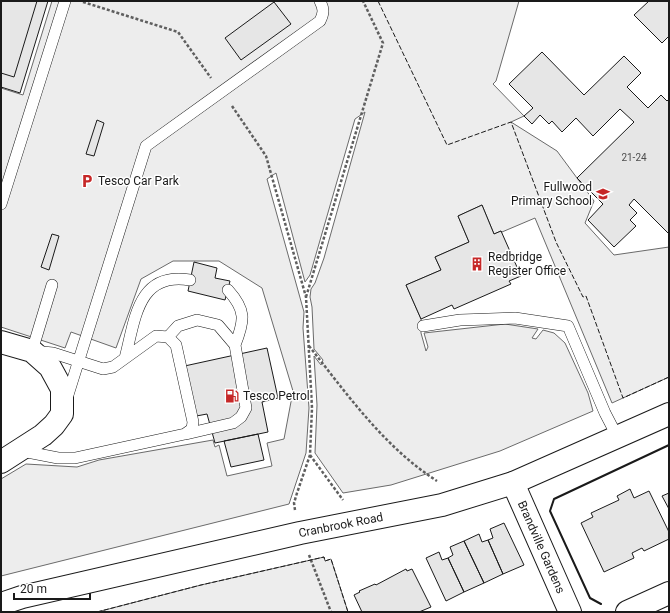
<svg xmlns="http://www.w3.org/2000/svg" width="670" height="613" viewBox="0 0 670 613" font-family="Roboto,sans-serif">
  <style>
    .built { fill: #ededed; stroke: #6a6a6a }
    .building { fill: #e6e6e6; stroke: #1a1a1a }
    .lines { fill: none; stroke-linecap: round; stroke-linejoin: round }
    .service-casing { stroke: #1a1a1a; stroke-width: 12 }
    .minor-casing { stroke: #1a1a1a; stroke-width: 24 }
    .primary-casing { stroke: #1a1a1a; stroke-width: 24 }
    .path { stroke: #5f5f5f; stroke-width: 2.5; stroke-dasharray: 3 2; stroke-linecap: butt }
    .service { stroke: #fff; stroke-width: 11 }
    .minor { stroke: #fff; stroke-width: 22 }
    .primary { stroke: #fff; stroke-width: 22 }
    .fence { stroke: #1a1a1a; stroke-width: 1; stroke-dasharray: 5 2; stroke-linecap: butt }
    .wall { stroke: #1a1a1a; stroke-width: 2 }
    .labels { text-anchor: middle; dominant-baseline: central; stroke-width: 3; stroke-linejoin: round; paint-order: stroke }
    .number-label { font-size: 10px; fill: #4d4d4d }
    .poi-label { font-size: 12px; fill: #1a1a1a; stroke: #fff; text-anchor: start }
    .street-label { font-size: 12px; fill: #1a1a1a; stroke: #fff }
  </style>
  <rect width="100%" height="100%" fill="#fff"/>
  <path class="built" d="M52,1H519L496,81L493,84L524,116L511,122L557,151L594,201L585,223L614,255L669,247V377L612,403L535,218L502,232L501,231L494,234L482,205L458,216L469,242L435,257L441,270L406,285L421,319V333L426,351L428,347L424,333L505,324L538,329L532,338L536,339L543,330L554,333L565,343L588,393L593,411L500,451L391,485L343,493L315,453L317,405L314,356L321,365L323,360L314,349L312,307L310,297L311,289L315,283L324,258L365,112L355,119L310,275L305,282L276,173L267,179L304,312L303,328L309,408L306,453L289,504L1,576V479L26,464L77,467L99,460L213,440L215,447L219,445L227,476L272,466L267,443L284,439L293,391L262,288L219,261H173L141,279L116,348L71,332L65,348L1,327V88L23,95Z
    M324,557L325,561L331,559L348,612H97L201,585Z"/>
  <path class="building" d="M1,1H37L14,77L1,73Z
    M1,1H48L20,93L1,87Z
    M649,1H669V36L662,43L634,15Z
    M274,2L291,24L241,60L225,38Z
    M542,52L584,95L624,56L641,73L627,87L648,108L661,95L667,101L669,99V234L634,199L629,205L637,213L630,220L636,226L614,247L588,220L603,204L577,178L634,122L620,109L593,136L576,118L562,132L552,121L549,124L540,115L532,124L524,116L533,108L509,84Z
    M97,120L104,123L94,156L86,154Z
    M482,205L494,234L501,231L521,276L509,281L511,284L454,309L452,305L421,319L406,285L441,270L435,257L469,242L458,216Z
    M52,234L59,236L49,270L41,267Z
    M194,262L217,268L215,278L230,281L225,300L188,291Z
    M267,348L278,398L262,402L268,432L215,443L207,414L191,417L180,367Z
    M258,434L264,460L231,467L224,441Z
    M630,489L634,498L649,491L669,532V539L644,551L642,548L632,553L634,558L604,572L581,523L593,517L591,513L619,500L617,496Z
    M669,493V509L662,496Z
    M504,523L524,565L503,574L488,540L493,538L490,529Z
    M479,534L482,542L488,540L503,574L484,583L464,541Z
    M464,541L484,583L464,592L448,558L453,555L450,547Z
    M439,552L442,560L448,558L464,592L446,601L426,558Z
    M406,569L407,571L412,569L431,607L419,612H362L354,595L360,592L359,591L375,584L376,585Z"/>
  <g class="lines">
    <g class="service-casing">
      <path id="service" d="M1,204L65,1
        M228,290C246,310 245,320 235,345
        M423,326L460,320L515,318L568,326L605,413L618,438
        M168,337L178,326L197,320L218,325L235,345L246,408L241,417L233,423L186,434
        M125,358C135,321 137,271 190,280
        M67,398L146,146L320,21C324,13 324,9 320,1
        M22,451L58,458H75L185,434L192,429L193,422L176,345L168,337L156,336L113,367L103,369L53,353L32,351L52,285"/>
    </g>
    <g class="minor-casing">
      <g id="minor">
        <path d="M1,342L32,351L50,367L62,389V414L54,425L43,435L1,462"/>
        <path id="s1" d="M513,483L570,612"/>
        <path d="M627,612L669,593"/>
      </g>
    </g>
    <g class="primary-casing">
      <g id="primary">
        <path id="s2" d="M1,604L22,597L300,533L442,505L513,483L669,414"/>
      </g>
    </g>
    <path class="path" d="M83,2L178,32L211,78
      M232,106L266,156L306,297L312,408L310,455L297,493L294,503L295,510
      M306,297L383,43L363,1
      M309,346C347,394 384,447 437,481
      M310,455L343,500
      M309,555L331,612"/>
    <use href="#service" class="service"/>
    <use href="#minor" class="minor"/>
    <use href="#primary" class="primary"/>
    <path class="fence" d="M378,1L447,145L511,122L556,242L583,297L586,296L623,398L669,377
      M97,612L201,585L324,557L325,561L331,559L348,612"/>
    <path class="wall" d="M601,604L590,598L550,511L554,499L669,445"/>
  </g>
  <defs>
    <g id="parking-bare" transform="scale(1.08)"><path d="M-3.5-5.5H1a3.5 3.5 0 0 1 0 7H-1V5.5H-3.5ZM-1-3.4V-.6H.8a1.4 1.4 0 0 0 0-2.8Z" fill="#c62828" stroke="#fff" stroke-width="2.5" paint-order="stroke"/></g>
    <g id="school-bare" transform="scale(1.08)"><path d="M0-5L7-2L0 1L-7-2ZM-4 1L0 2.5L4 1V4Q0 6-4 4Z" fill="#c62828" stroke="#fff" stroke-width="2.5" paint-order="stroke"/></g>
    <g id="building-bare" transform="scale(1.08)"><path d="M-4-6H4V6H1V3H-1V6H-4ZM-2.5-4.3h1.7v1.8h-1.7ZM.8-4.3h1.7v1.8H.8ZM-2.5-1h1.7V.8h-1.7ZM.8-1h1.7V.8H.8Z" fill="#c62828" stroke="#fff" stroke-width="2.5" paint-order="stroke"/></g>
    <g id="fuel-bare" transform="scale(1.08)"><path d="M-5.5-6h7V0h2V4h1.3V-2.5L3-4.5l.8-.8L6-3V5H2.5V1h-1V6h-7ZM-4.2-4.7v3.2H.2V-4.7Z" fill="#c62828" stroke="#fff" stroke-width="2.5" paint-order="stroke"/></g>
  </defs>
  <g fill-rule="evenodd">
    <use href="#parking-bare" x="87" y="181"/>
    <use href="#school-bare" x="603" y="194"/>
    <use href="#building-bare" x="477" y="264"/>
    <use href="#fuel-bare" x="232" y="396"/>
  </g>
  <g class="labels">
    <g class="number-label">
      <text x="634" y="157">21-24</text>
    </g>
    <g class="poi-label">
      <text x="98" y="181">Tesco Car Park</text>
      <text x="592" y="187" text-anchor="end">Fullwood<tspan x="592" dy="14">Primary School</tspan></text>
      <text x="488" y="257">Redbridge<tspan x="488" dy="14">Register Office</tspan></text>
      <text x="243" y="396">Tesco Petrol</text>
    </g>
    <g class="street-label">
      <text stroke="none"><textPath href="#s2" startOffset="349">Cranbrook Road</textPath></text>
      <text stroke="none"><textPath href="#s1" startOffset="70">Brandville Gardens</textPath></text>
    </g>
  </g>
  <rect width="670" height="613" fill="none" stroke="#1a1a1a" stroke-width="4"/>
  <path d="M14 593v6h76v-6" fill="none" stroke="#1a1a1a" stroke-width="2"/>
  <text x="20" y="593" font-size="12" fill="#1a1a1a" stroke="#ffffff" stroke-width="3" paint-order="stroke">20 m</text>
</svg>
